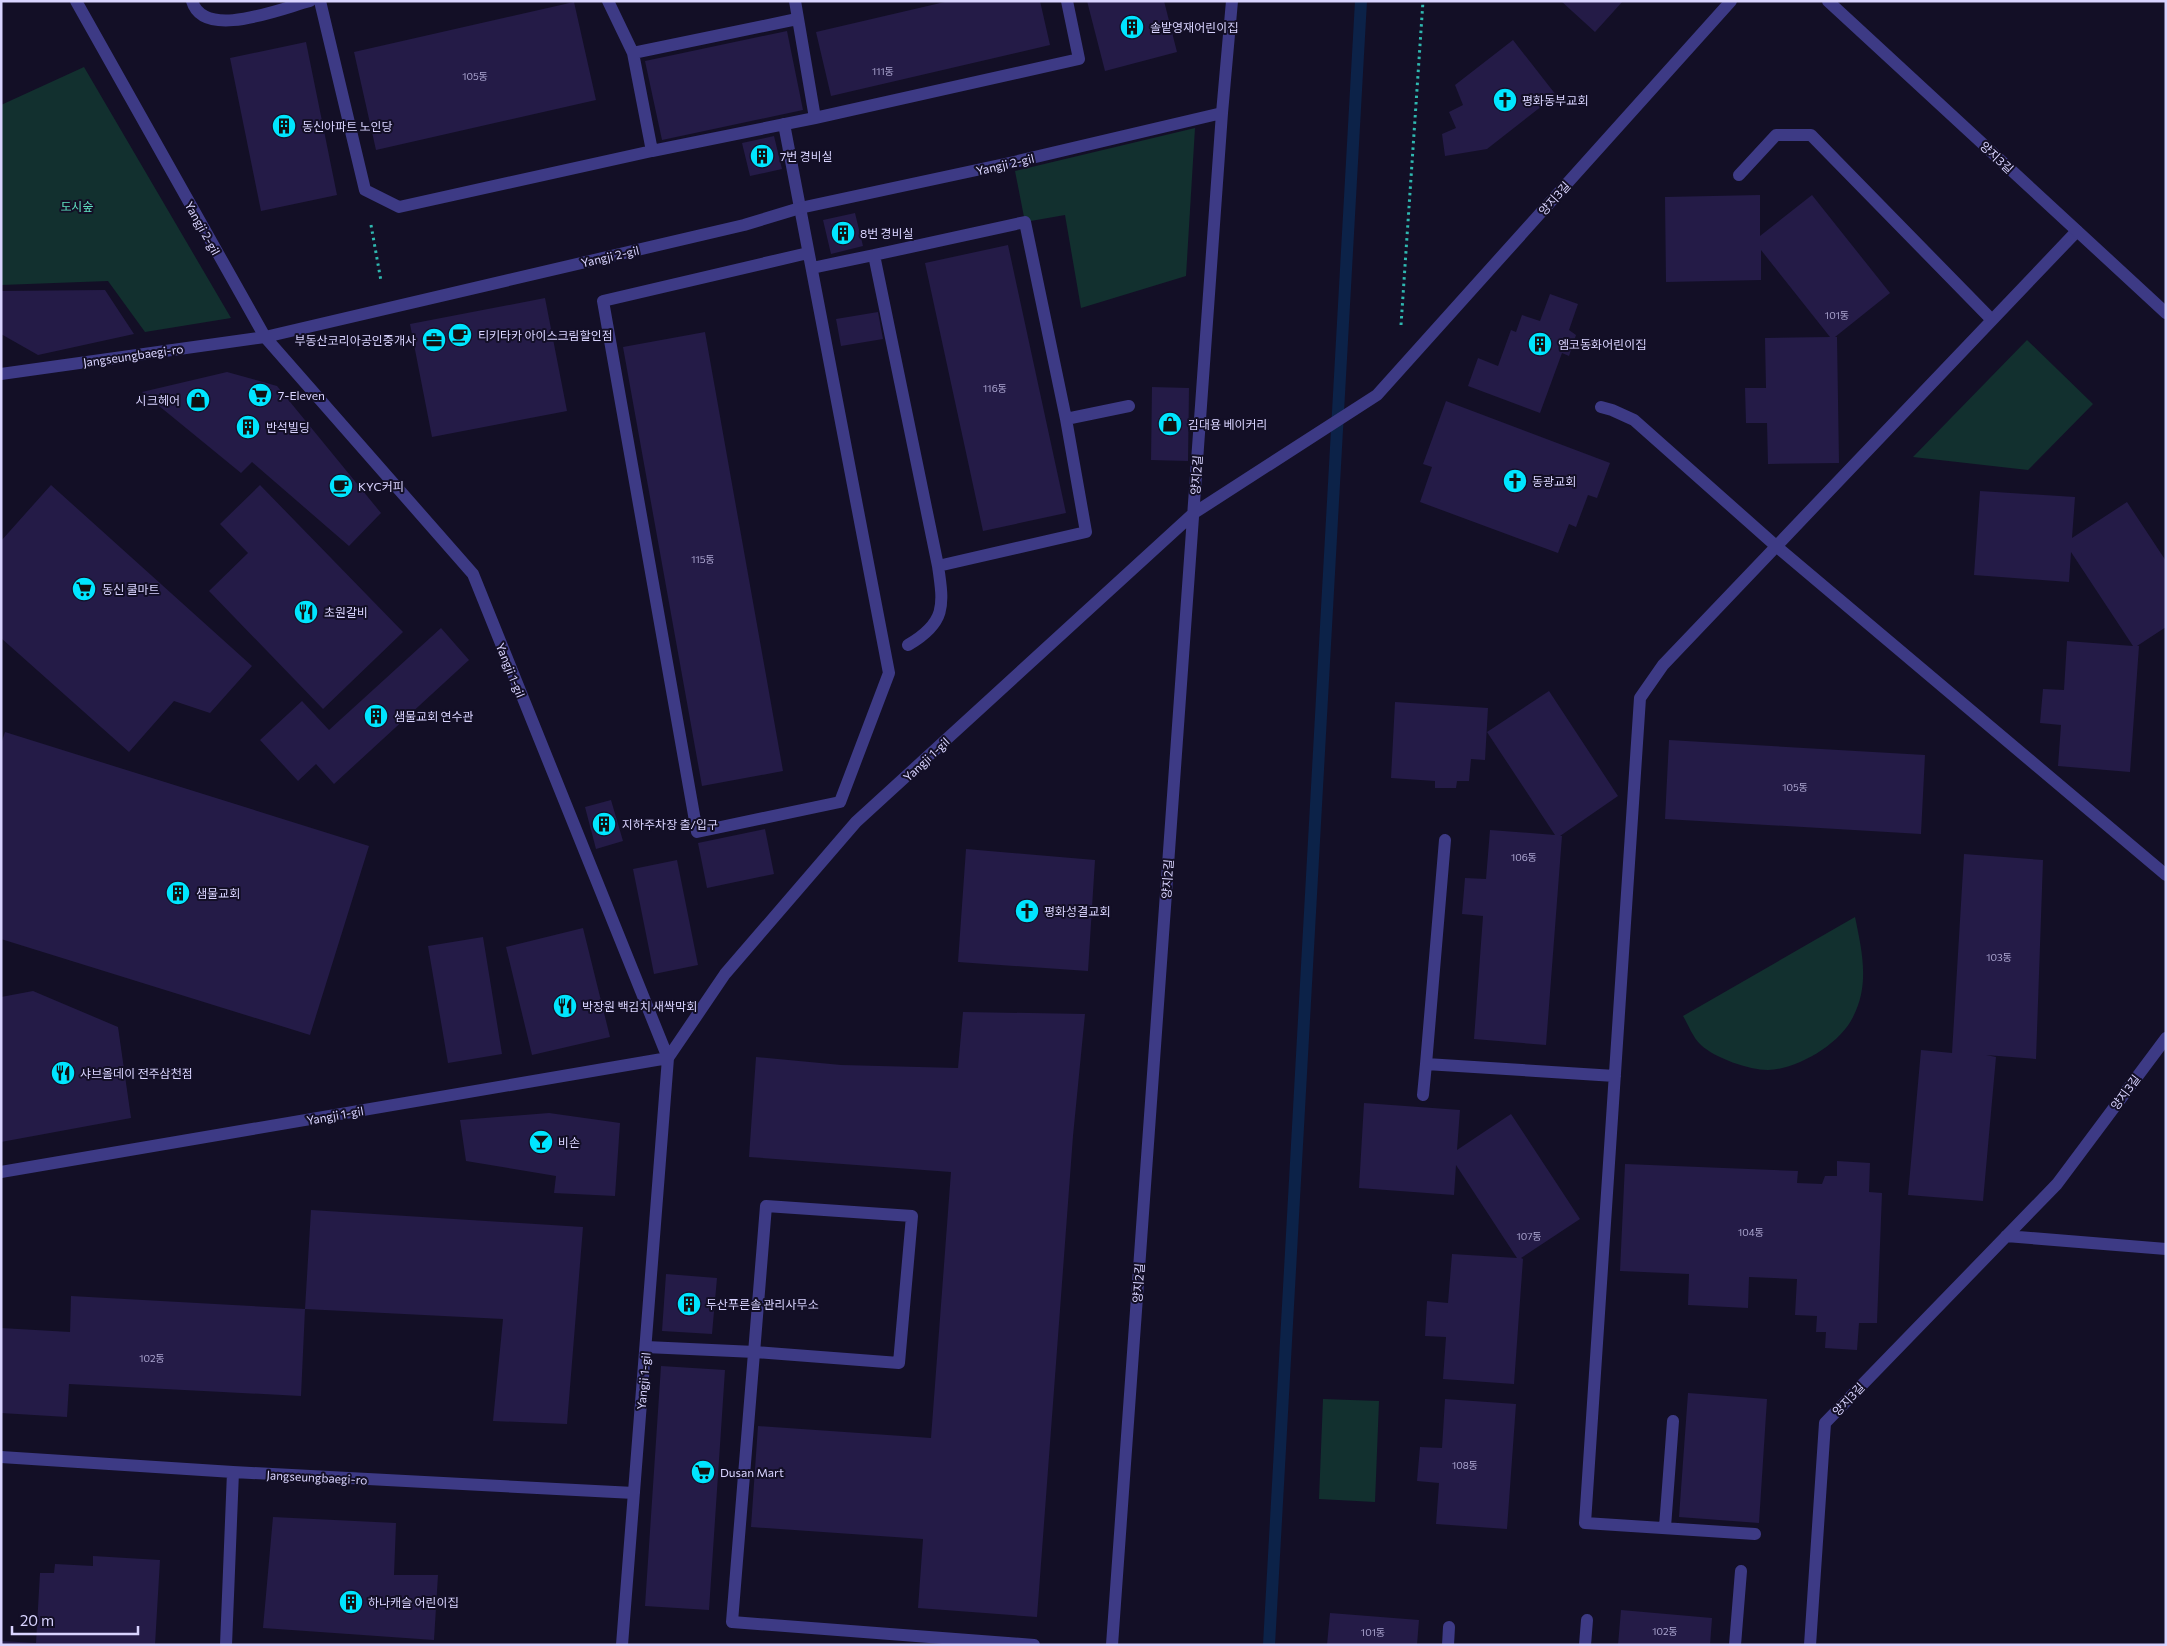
<svg xmlns="http://www.w3.org/2000/svg" width="2167" height="1646" viewBox="0 0 2167 1646" font-family="Commissioner,'Noto Sans KR',sans-serif">
  <style>
    .green { fill: #12302f }
    .lines { fill: none; stroke-linecap: round; stroke-linejoin: round }
    .stream { stroke: #0c2248; stroke-width: 12 }
    .building { fill: #241b47 }
    .path { stroke: #2fb8b0; stroke-width: 3; stroke-dasharray: 2.5 4; stroke-linecap: butt }
    .service { stroke: #3d3a85; stroke-width: 12 }
    .minor { stroke: #3d3a85; stroke-width: 12 }
    .labels { text-anchor: middle; dominant-baseline: central; stroke-width: 4; stroke-linejoin: round; paint-order: stroke }
    .number-label { font-size: 10px; fill: #aca6d1 }
    .poi-label { font-size: 12px; fill: #d9d4ff; stroke: #130f26; text-anchor: start }
    .street-label { font-size: 12px; fill: #d9d4ff; stroke: #130f26 }
    .park-label { font-size: 12px; fill: #5fe0c0; stroke: #130f26 }
  </style>
  <rect width="100%" height="100%" fill="#130f26"/>
  <path class="green" d="M84,67L231,318L145,332L108,281L1,285V105Z
    M1195,128L1186,276L1081,308L1065,215L1025,222L1015,171Z
    M2027,340L2093,404L2028,470L1913,457Z
    M1855,917C1862,951 1870,984 1853,1017C1840,1044 1798,1069 1768,1070C1749,1070 1715,1058 1701,1045C1693,1038 1688,1024 1683,1016Z
    M1323,1399L1379,1401L1375,1502L1319,1499Z"/>
  <g class="lines">
    <path class="stream" d="M1269,1645L1361,1"/>
  </g>
  <path class="building" d="M949,1H1040L1050,45L831,96L816,32Z
    M1087,1H1164L1177,52L1105,71Z
    M1561,1H1623L1595,32Z
    M574,2L596,100L376,150L354,52Z
    M787,31L803,110L662,140L645,61Z
    M1513,40L1556,95L1487,149L1445,156L1442,134L1456,128L1449,112L1463,105L1455,85Z
    M306,42L337,195L261,211L230,58Z
    M774,136L782,169L750,176L742,143Z
    M1760,195V236L1812,195L1890,293L1835,337H1837L1839,463L1768,464L1767,423H1746L1745,388H1766L1765,338L1830,337L1761,250V280L1666,282L1665,197Z
    M855,213L863,246L831,254L823,220Z
    M1008,245L1066,513L983,531L925,263Z
    M105,290L134,334L38,355L1,334V291Z
    M1550,294L1578,304L1569,330L1576,335L1569,356L1562,353L1540,413L1468,386L1478,358L1498,366L1511,330L1516,332L1522,315L1540,321Z
    M545,298L567,411L432,437L410,324Z
    M878,312L883,339L841,346L836,319Z
    M705,332L783,771L702,786L623,347Z
    M227,372L277,386L381,513L349,546L252,462L241,473L142,392Z
    M1152,387L1189,388L1188,461L1151,460Z
    M1446,401L1610,463L1597,498L1588,495L1576,527L1569,524L1558,553L1420,502L1432,467L1423,464Z
    M51,485L252,666L210,713L174,701L129,752L1,638V541Z
    M260,485L403,632L323,709L209,591L248,553L220,524Z
    M1980,491L2075,497L2072,538L2127,502L2166,561V627L2137,646H2139L2130,772L2058,766L2061,725L2040,723L2043,689L2064,690L2067,641L2133,646L2071,552L2069,582L1974,575Z
    M441,628L469,660L334,784L316,764L298,781L260,740L302,701L329,730Z
    M1549,691L1618,796L1560,836H1562L1546,1045L1474,1039L1483,916L1462,914L1465,878L1486,879L1490,830L1555,835L1487,732Z
    M1395,702L1488,708L1485,760L1471,759L1469,781H1457L1456,788H1435V781L1391,778Z
    M5,732L369,846L310,1035L1,939V744Z
    M1669,740L1925,755L1921,834L1665,819Z
    M611,800L623,841L596,849L585,807Z
    M765,829L774,874L707,888L698,843Z
    M966,849L1095,860L1088,971L958,962Z
    M1964,854L2043,860L2036,1059L1986,1055L1996,1057L1983,1201L1908,1195L1921,1050L1952,1053Z
    M677,860L698,965L654,974L633,869Z
    M583,928L610,1037L532,1055L506,947Z
    M483,937L502,1054L448,1063L428,946Z
    M33,991L118,1027L131,1118L1,1142V997Z
    M963,1012L1085,1014L1073,1136L1037,1617L918,1608L923,1539L751,1527L758,1426L931,1438L951,1172L749,1157L756,1057L841,1065L958,1068Z
    M1364,1103L1460,1110L1457,1150L1511,1114L1580,1219L1521,1258L1523,1259L1514,1384L1443,1379L1446,1337L1425,1336L1427,1301L1448,1303L1452,1254L1517,1258L1456,1165L1454,1195L1359,1188Z
    M549,1113L620,1123L615,1196L554,1193L556,1176L466,1161L460,1120Z
    M1837,1161L1870,1163L1869,1192L1882,1193L1877,1323H1859L1857,1350L1825,1348L1826,1332H1816L1817,1316L1795,1315L1797,1279L1749,1277L1748,1308L1688,1305L1689,1274L1620,1271L1625,1164L1798,1171L1797,1183L1822,1184L1825,1176H1837Z
    M311,1210L583,1227L567,1424L493,1421L503,1319L305,1309Z
    M666,1274L717,1278L712,1334L662,1331Z
    M71,1296L305,1309L301,1396L69,1384L67,1417L1,1413V1328L70,1332Z
    M661,1366L725,1370L709,1610L645,1606Z
    M1688,1393L1767,1399L1759,1523L1679,1517Z
    M1445,1399L1516,1404L1507,1529L1436,1524L1439,1483L1417,1481L1420,1447L1442,1448Z
    M273,1517L396,1523L394,1575H438L434,1640L263,1628Z
    M93,1556L160,1560L155,1645H1V1641L36,1643L40,1573H54L55,1564L93,1566Z
    M1621,1610L1712,1618L1710,1645H1618Z
    M1330,1613L1419,1620L1417,1645H1327Z"/>
  <g class="lines">
    <path class="path" d="M371,225L381,281
      M1401,325L1423,1"/>
    <path class="service" d="M192,1C204,41 282,8 310,1
      M320,1L365,190L399,207L652,151
      M608,1L633,53L652,151L815,118L1079,59L1067,1
      M795,1L815,118
      M633,53L797,19
      M784,124L889,673L840,802L697,832L603,301L808,253
      M1739,175L1776,135H1811L1992,320
      M812,268L874,255L938,566L1086,532L1066,419L1025,222L874,255
      M1601,407L1612,410L1634,420L1776,546L2166,875
      M1066,419L1129,406
      M908,645C946,623 944,606 938,566
      M1426,1064L1445,840
      M1423,1095L1426,1064L1615,1076
      M646,1347L755,1352L899,1363L912,1216L766,1206L732,1622L1034,1645
      M1665,1527L1673,1421
      M1755,1534L1585,1523L1640,698L1663,665L2077,231
      M1448,1645L1449,1627
      M1585,1645L1587,1620
      M1735,1645L1741,1571"/>
    <path class="minor" d="M76,1L265,337L473,574L668,1058L622,1645
      M1828,1L2166,313
      M1,374L265,337L744,225L800,208L1014,162L1222,113L1232,1
      M1,1172L668,1058L725,974L856,822L1194,513L1377,395L1731,1
      M2006,1236L2166,1249
      M1,1457L233,1472L634,1493
      M226,1645L233,1472
      M1112,1645L1222,113
      M1810,1645L1825,1423L2057,1184L2166,1038"/>
  </g>
  <defs>
    <g id="building-disc" transform="scale(1.25)"><circle r="9.5" fill="#00e5ff" stroke="#130f26"/><path d="M-4-6H4V6H1V3H-1V6H-4ZM-2.5-4.3h1.7v1.8h-1.7ZM.8-4.3h1.7v1.8H.8ZM-2.5-1h1.7V.8h-1.7ZM.8-1h1.7V.8H.8Z" fill="#111"/></g>
    <g id="church-disc" transform="scale(1.25)"><circle r="9.5" fill="#00e5ff" stroke="#130f26"/><path d="M-1.2-6h2.4v3.5h3.3v2.4h-3.3V6h-2.4V-.1h-3.3v-2.4h3.3Z" fill="#111"/></g>
    <g id="cafe-disc" transform="scale(1.25)"><circle r="9.5" fill="#00e5ff" stroke="#130f26"/><path d="M-5.5-4.5H6V0H3Q3 3.5 0 3.5H-2.5Q-5.5 3.5-5.5 0ZM3-3.2v2h1.7v-2ZM-6 4.5H4V6H-6Z" fill="#111"/></g>
    <g id="office-disc" transform="scale(1.25)"><circle r="9.5" fill="#00e5ff" stroke="#130f26"/><path d="M-6-3h4V-5.5h4V-3h4V5H-6ZM-1-4.5V-3h2v-1.5ZM-6 0V1H6V0Z" fill="#111"/></g>
    <g id="supermarket-disc" transform="scale(1.25)"><circle r="9.5" fill="#00e5ff" stroke="#130f26"/><path d="M-6-5.5h2.5l.6 2H6L4.5 2H-2.5L-4.4-4H-6ZM-1.5 3.2a1.3 1.3 0 1 0 .1 0ZM3 3.2a1.3 1.3 0 1 0 .1 0Z" fill="#111"/></g>
    <g id="shop-disc" transform="scale(1.25)"><circle r="9.5" fill="#00e5ff" stroke="#130f26"/><path d="M-5-2.5h2.3a2.7 3.5 0 0 1 5.4 0H5L5.5 6h-11ZM-1.5-2.5h3a1.5 2.3 0 0 0-3 0Z" fill="#111"/></g>
    <g id="restaurant-disc" transform="scale(1.25)"><circle r="9.5" fill="#00e5ff" stroke="#130f26"/><path d="M-5-6h1v4h1v-4h1v4h1v-4h1v5L-1.5 .5V6h-2V.5L-5-1ZM5-6V6H3V1.5H1.5Q1.5-4 5-6Z" fill="#111"/></g>
    <g id="bar-disc" transform="scale(1.25)"><circle r="9.5" fill="#00e5ff" stroke="#130f26"/><path d="M-6-5H6L.8 .8V4.5H3.5V6h-7V4.5H-.8V.8Z" fill="#111"/></g>
  </defs>
  <g fill-rule="evenodd">
    <use href="#building-disc" x="1132" y="27"/>
    <use href="#church-disc" x="1505" y="100"/>
    <use href="#building-disc" x="284" y="126"/>
    <use href="#building-disc" x="762" y="156"/>
    <use href="#building-disc" x="843" y="233"/>
    <use href="#cafe-disc" x="460" y="335"/>
    <use href="#office-disc" x="434" y="340"/>
    <use href="#building-disc" x="1540" y="344"/>
    <use href="#supermarket-disc" x="260" y="395"/>
    <use href="#shop-disc" x="198" y="400"/>
    <use href="#shop-disc" x="1170" y="424"/>
    <use href="#building-disc" x="248" y="427"/>
    <use href="#church-disc" x="1515" y="481"/>
    <use href="#cafe-disc" x="341" y="486"/>
    <use href="#supermarket-disc" x="84" y="589"/>
    <use href="#restaurant-disc" x="306" y="612"/>
    <use href="#building-disc" x="376" y="716"/>
    <use href="#building-disc" x="604" y="824"/>
    <use href="#building-disc" x="178" y="893"/>
    <use href="#church-disc" x="1027" y="911"/>
    <use href="#restaurant-disc" x="565" y="1006"/>
    <use href="#restaurant-disc" x="63" y="1073"/>
    <use href="#bar-disc" x="541" y="1142"/>
    <use href="#building-disc" x="689" y="1304"/>
    <use href="#supermarket-disc" x="703" y="1472"/>
    <use href="#building-disc" x="351" y="1602"/>
  </g>
  <g class="labels">
    <g class="number-label">
      <text x="883" y="71">111동</text>
      <text x="475" y="76">105동</text>
      <text x="1837" y="315">101동</text>
      <text x="995" y="388">116동</text>
      <text x="703" y="559">115동</text>
      <text x="1795" y="787">105동</text>
      <text x="1524" y="857">106동</text>
      <text x="1999" y="957">103동</text>
      <text x="1751" y="1232">104동</text>
      <text x="1529" y="1236">107동</text>
      <text x="152" y="1358">102동</text>
      <text x="1465" y="1465">108동</text>
      <text x="1665" y="1631">102동</text>
      <text x="1373" y="1632">101동</text>
    </g>
    <g class="poi-label">
      <text x="1150" y="27">솔밭영재어린이집</text>
      <text x="1522" y="100">평화동부교회</text>
      <text x="302" y="126">동신아파트 노인당</text>
      <text x="780" y="156">7번 경비실</text>
      <text x="860" y="233">8번 경비실</text>
      <text x="478" y="335">티키타카 아이스크림할인점</text>
      <text x="416" y="340" text-anchor="end">부동산코리아공인중개사</text>
      <text x="1558" y="344">엠코동화어린이집</text>
      <text x="278" y="395">7-Eleven</text>
      <text x="180" y="400" text-anchor="end">시크헤어</text>
      <text x="1188" y="424">김대용 베이커리</text>
      <text x="266" y="427">반석빌딩</text>
      <text x="1532" y="481">동광교회</text>
      <text x="358" y="486">KYC커피</text>
      <text x="102" y="589">동신 쿨마트</text>
      <text x="324" y="612">초원갈비</text>
      <text x="394" y="716">샘물교회 연수관</text>
      <text x="622" y="824">지하주차장 출/입구</text>
      <text x="196" y="893">샘물교회</text>
      <text x="1044" y="911">평화성결교회</text>
      <text x="582" y="1006">박장원 백김치 새싹막회</text>
      <text x="80" y="1073">샤브올데이 전주삼천점</text>
      <text x="558" y="1142">비손</text>
      <text x="706" y="1304">두산푸른솔 관리사무소</text>
      <text x="720" y="1472">Dusan Mart</text>
      <text x="368" y="1602">하나캐슬 어린이집</text>
    </g>
    <g class="street-label">
      <text transform="translate(1997 157) rotate(43)">양지3길</text>
      <text transform="translate(1005 164) rotate(-13)">Yangji 2-gil</text>
      <text transform="translate(1554 198) rotate(-48)">양지3길</text>
      <text transform="translate(203 228) rotate(61)">Yangji 2-gil</text>
      <text transform="translate(610 256) rotate(-13)">Yangji 2-gil</text>
      <text transform="translate(133 355) rotate(-8)">Jangseungbaegi-ro</text>
      <text transform="translate(1196 475) rotate(-86)">양지2길</text>
      <text transform="translate(511 670) rotate(68)">Yangji 1-gil</text>
      <text transform="translate(926 759) rotate(-43)">Yangji 1-gil</text>
      <text transform="translate(1167 879) rotate(-86)">양지2길</text>
      <text transform="translate(2125 1092) rotate(-53)">양지3길</text>
      <text transform="translate(335 1115) rotate(-10)">Yangji 1-gil</text>
      <text transform="translate(1138 1283) rotate(-86)">양지2길</text>
      <text transform="translate(643 1381) rotate(-85)">Yangji 1-gil</text>
      <text transform="translate(1848 1399) rotate(-46)">양지3길</text>
      <text transform="translate(317 1477) rotate(3)">Jangseungbaegi-ro</text>
    </g>
    <g class="park-label">
      <text x="77" y="206">도시숲</text>
    </g>
  </g>
  <rect width="2167" height="1646" fill="none" stroke="#d9d4ff" stroke-width="5"/>
  <path d="M12 1626v8h126v-8" fill="none" stroke="#d9d4ff" stroke-width="2.5"/>
  <text x="20" y="1626" font-size="15" fill="#d9d4ff" stroke="#130f26" stroke-width="4" paint-order="stroke">20 m</text>
</svg>
